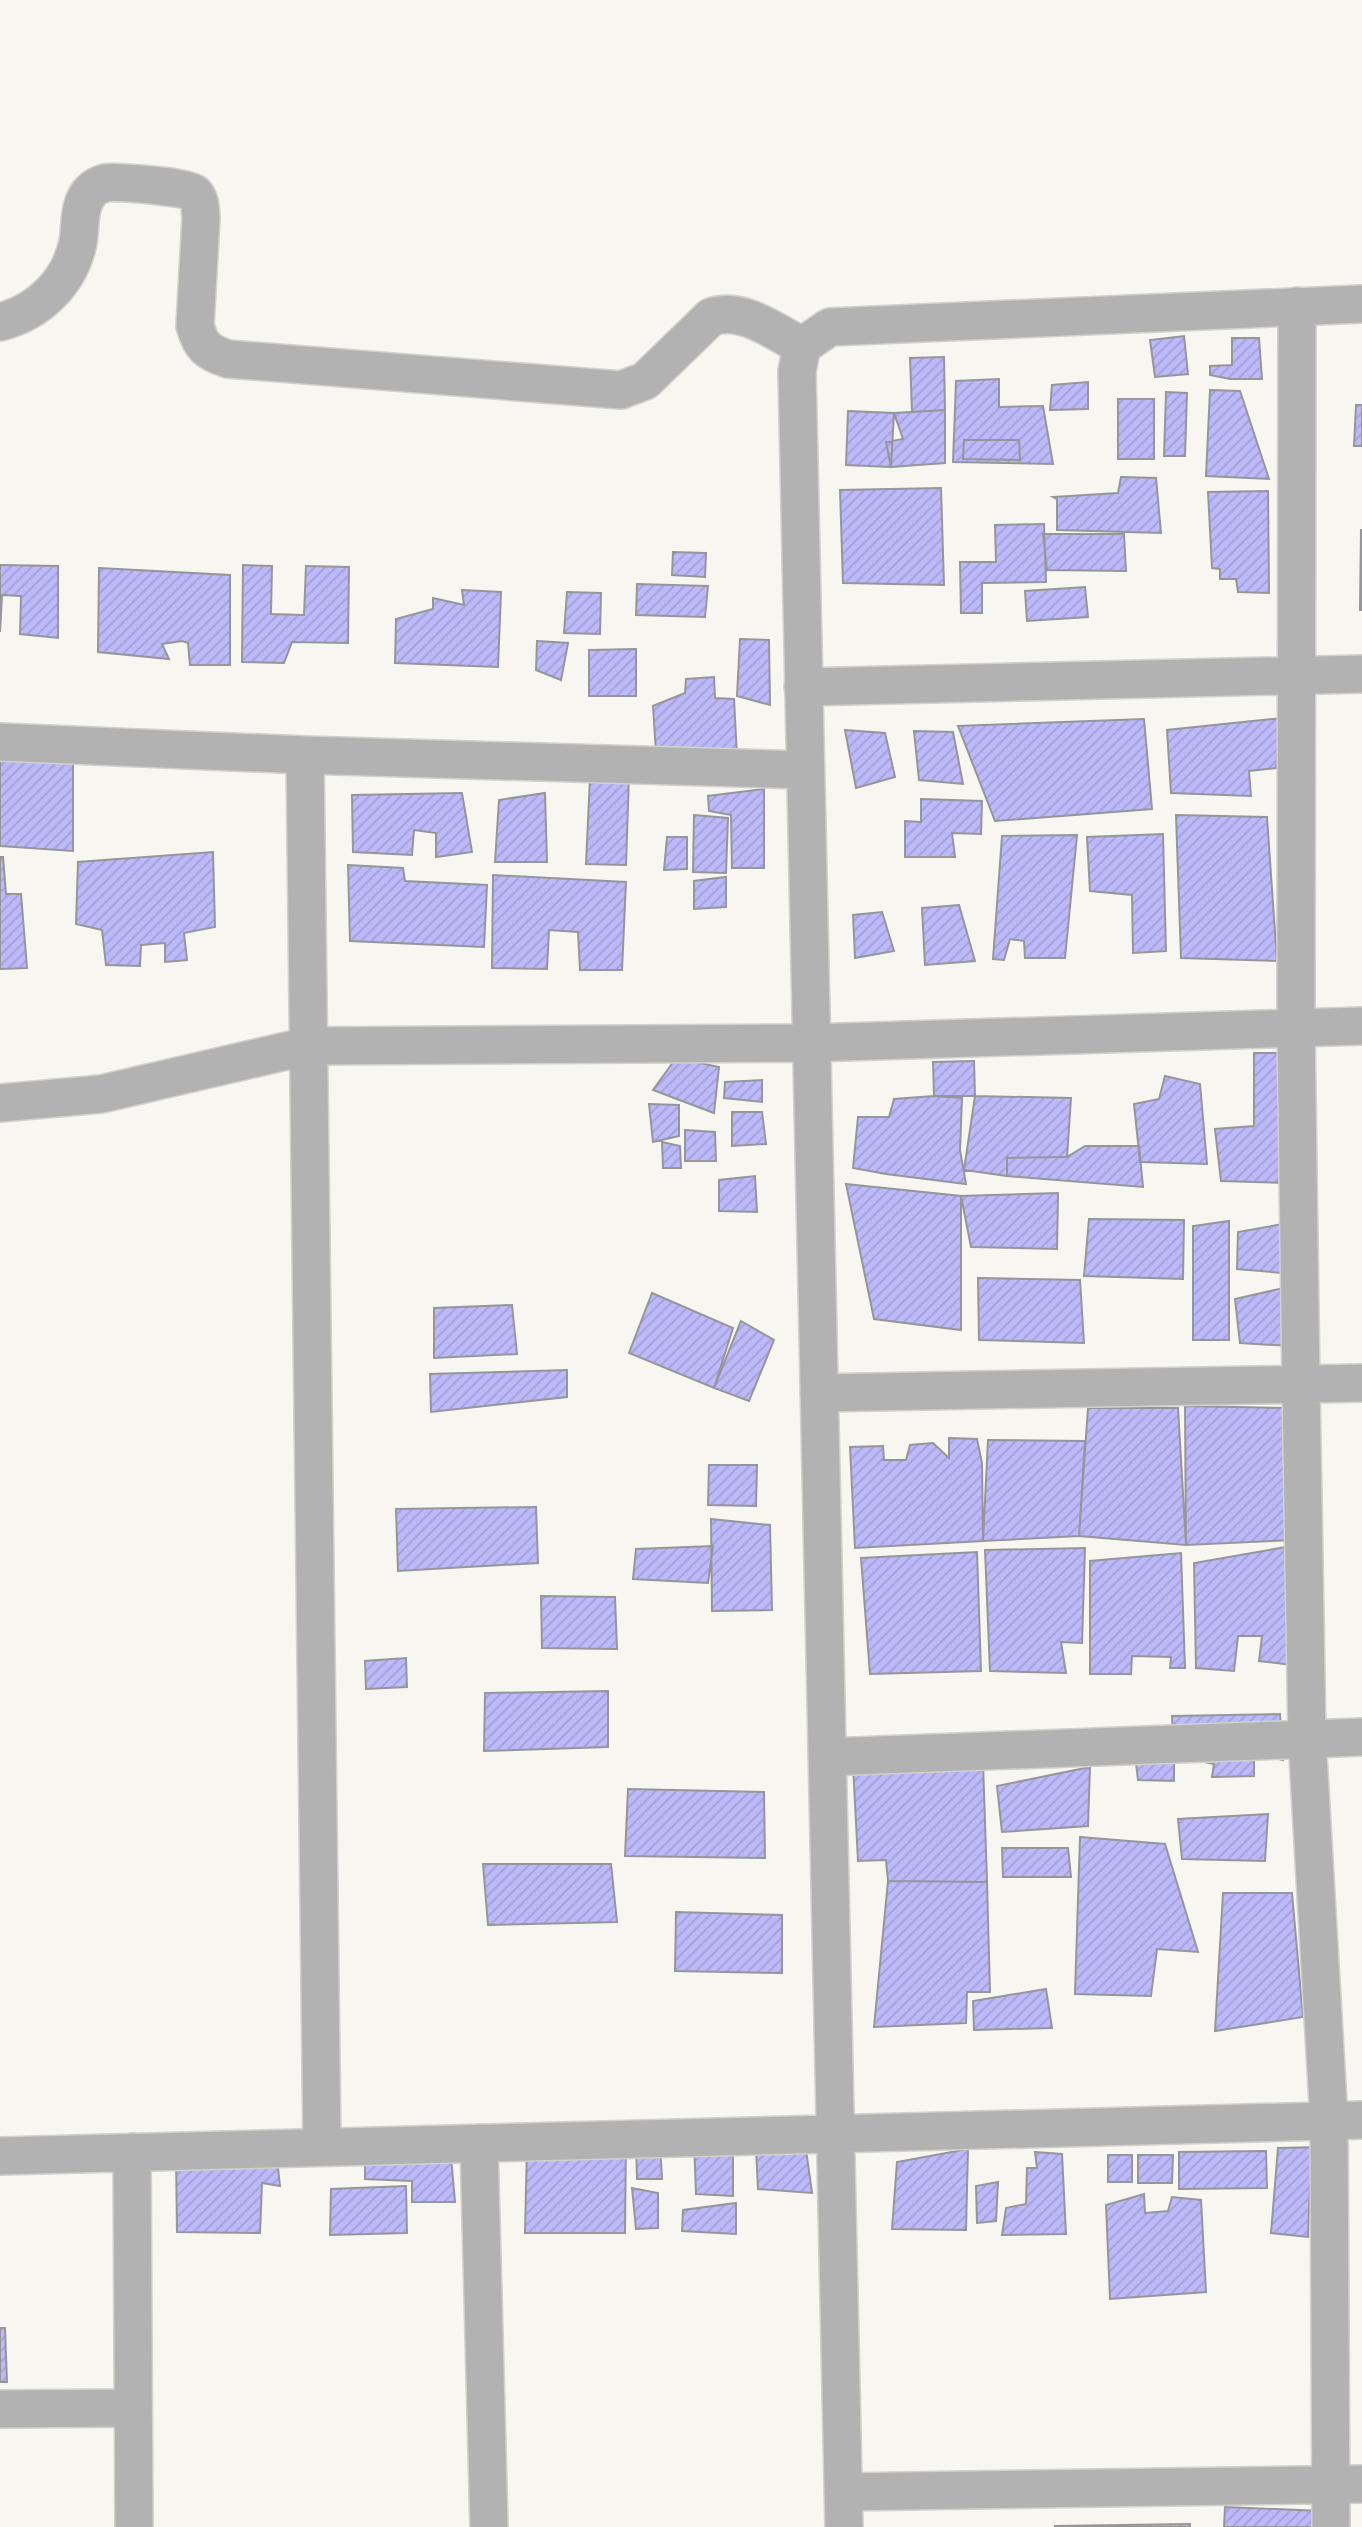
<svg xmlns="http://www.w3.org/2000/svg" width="1362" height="2527" viewBox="0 0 1362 2527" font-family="'Noto Sans',sans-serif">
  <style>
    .building { fill: url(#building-hatch); stroke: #96969a; stroke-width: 2 }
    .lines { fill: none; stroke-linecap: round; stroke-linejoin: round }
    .minor-casing { stroke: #d3d1cc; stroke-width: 40 }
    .minor { stroke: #b2b2b3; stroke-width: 37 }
  </style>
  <defs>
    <pattern id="building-hatch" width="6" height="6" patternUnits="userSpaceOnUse" patternTransform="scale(1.75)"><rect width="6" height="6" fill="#bdb9fa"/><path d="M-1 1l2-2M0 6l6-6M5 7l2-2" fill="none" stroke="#a29fd6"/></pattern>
  </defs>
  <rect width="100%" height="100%" fill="#f8f6f1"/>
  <path class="building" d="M1184,336L1188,374L1155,377L1150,340Z
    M1232,338H1259L1262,379H1230L1210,375V366L1232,365Z
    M944,357L945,410L912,412L910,358Z
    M999,379V407L1043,406L1053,464L953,462L956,381Z
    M1088,382V409L1050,410L1052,385Z
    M1210,390L1240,391L1269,479L1206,476Z
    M1166,392L1187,393L1185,456H1164Z
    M1118,399H1154V459H1118Z
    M1356,405H1362V446H1354Z
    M945,410V463L891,467L886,442L903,439L894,413Z
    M848,411L894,413L891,467L846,465Z
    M964,440H1019L1020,460L963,459Z
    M1121,477L1156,478L1161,533L1057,530V499L1053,497L1118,493Z
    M941,488L944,585L843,583L840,490Z
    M1268,491L1269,593L1238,592L1236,579H1220V569L1212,568L1208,492Z
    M1044,524L1046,582L982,583V613H961L960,562H996L995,525Z
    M1361,529L1362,610H1360Z
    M1043,534H1124L1126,571L1047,570Z
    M673,552L706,553L705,577L672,575Z
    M0,565L58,566V638L20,634L21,596L2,595L0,632Z
    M243,565L272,566L271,614L304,615L306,566L349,567L348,643L292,642L284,663L242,662Z
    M99,568L230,575V665H190L188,643L182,641L162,644L169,659L98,652Z
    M637,584L708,586L705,617L636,615Z
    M1085,587L1088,617L1027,621L1025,591Z
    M462,590L501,592L498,667L395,663L396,619L433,609V598L464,605Z
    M567,592L601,593L600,634L564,633Z
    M740,639L769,640L770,705L737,696Z
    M537,641L568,643L561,680L536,670Z
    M636,649V696H589V650Z
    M714,677L715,698L734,699L737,756L656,753L653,706L685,693L686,679Z
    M1282,718L1276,768L1249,771L1251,796L1171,793L1167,730Z
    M1144,719L1152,809L995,821L958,726Z
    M845,730L885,733L895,777L856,788Z
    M914,731L953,732L963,784L919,780Z
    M0,757L73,758V851L0,846Z
    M629,775L626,865L586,864L590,778Z
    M764,789V868H732L731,815L709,811L708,796Z
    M462,793L472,852L436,857V833L414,830L412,855L353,852L352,795Z
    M545,793L547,862H495L499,800Z
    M921,799L982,801L981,834L952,833L955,857H905V821L921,822Z
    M694,815L728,818L726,873L693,872Z
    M1176,815L1267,817L1277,961L1181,958Z
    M1163,834L1166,951L1133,953L1132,895L1090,891L1087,837Z
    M1077,835L1065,958H1025L1024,941L1010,939L1004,960L993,959L1002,836Z
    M667,837H687V869L664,870Z
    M213,852L215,927L184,933L187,960L165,962V943L141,945L140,966L106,965L102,930L76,924L78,862Z
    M0,857H3L6,894H21L27,968L0,969Z
    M348,865L403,868L405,881L487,885L484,947L350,941Z
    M493,875L626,882L622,970H580L578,932L549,930L547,969L492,968Z
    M726,877V907L694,909V881Z
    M959,905L975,961L925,965L922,908Z
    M882,912L894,951L855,958L853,915Z
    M1254,1053H1278L1287,1183L1221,1181L1215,1129L1254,1126Z
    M676,1058L719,1067L714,1113L653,1090Z
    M974,1061L975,1096H934L933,1062Z
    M1165,1076L1200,1084L1207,1164L1140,1162L1134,1104L1159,1099Z
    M762,1080V1102L724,1098L725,1082Z
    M934,1096L962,1098L960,1150L966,1184L886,1174L853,1168L858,1117H889L894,1099Z
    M975,1096L1071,1098L1067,1157L1007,1158V1176L964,1170Z
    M649,1104L679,1105V1136L653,1142Z
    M732,1112H762L766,1144L732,1146Z
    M685,1130L715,1132L716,1161H685Z
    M662,1142L680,1146L681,1168H663Z
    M1085,1146H1139L1143,1187L1007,1176V1158L1067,1157Z
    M755,1176L757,1212L719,1211V1180Z
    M846,1184L961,1196V1330L874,1319Z
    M1058,1193L1057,1249L971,1247L961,1196Z
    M1089,1219L1184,1220L1183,1279L1084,1276Z
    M1229,1221V1340H1193V1226Z
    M1283,1224L1282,1273L1237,1269L1238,1232Z
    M978,1278L1080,1280L1084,1343L979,1340Z
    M1288,1287L1290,1346L1240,1343L1235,1299Z
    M652,1293L733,1328L714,1388L629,1353Z
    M512,1305L517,1354L434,1358V1308Z
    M741,1321L774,1340L749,1401L714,1388Z
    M567,1370V1397L431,1412L430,1374Z
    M1185,1406L1287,1408L1294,1540L1186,1545Z
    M1088,1408H1178L1186,1545L1079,1536Z
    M949,1438L977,1439L982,1463L983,1541L855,1548L850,1447L883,1446L884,1460H906L910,1445L933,1443L949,1458Z
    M988,1440L1085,1441L1079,1536L983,1541Z
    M709,1465H757L756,1506L708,1505Z
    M536,1507L538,1563L398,1571L396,1509Z
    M711,1519L770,1525L772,1610L712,1611Z
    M713,1546L708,1583L633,1579L636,1549Z
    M1286,1547L1293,1665L1259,1661L1262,1636H1238L1234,1671L1196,1668L1194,1563Z
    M1085,1548L1082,1643L1061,1642L1066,1673L990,1671L985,1550Z
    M977,1552L981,1671L870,1674L861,1558Z
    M1181,1553L1185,1668H1170L1171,1657L1132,1656L1131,1674H1090V1561Z
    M541,1596L615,1597L617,1649L542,1648Z
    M406,1658L407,1687L366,1689L365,1661Z
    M608,1691V1747L484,1751L485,1693Z
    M1280,1714L1283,1760L1254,1754V1776L1212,1777L1214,1764L1174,1756L1172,1716Z
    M1135,1755L1174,1756V1781L1138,1780Z
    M983,1762L987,1882L888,1881L886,1860L858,1861L853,1765Z
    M1090,1767L1088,1826L1002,1832L997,1786Z
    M628,1789L764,1792L765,1858L625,1856Z
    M1268,1814L1265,1861L1182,1859L1178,1819Z
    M1080,1837L1165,1844L1198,1952L1157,1949L1151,1996L1075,1994Z
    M1002,1848H1068L1071,1877H1003Z
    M483,1864H611L617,1922L488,1925Z
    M888,1881L987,1882L990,1992H967L966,2023L874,2027Z
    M1223,1893H1292L1303,2017L1215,2031Z
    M676,1912L782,1915V1973L675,1971Z
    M1046,1989L1052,2028L974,2030L973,2001Z
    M803,2128L812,2193L758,2189L756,2149Z
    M626,2139L625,2233H525L527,2146Z
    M733,2139V2196L696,2194L694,2141Z
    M636,2142L660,2144L662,2179H637Z
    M450,2145L455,2202H412V2181L365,2179V2149Z
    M1320,2147L1324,2184L1310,2185L1308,2237L1271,2233L1278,2148Z
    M968,2149L966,2230L892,2229L897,2162Z
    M276,2150L280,2186L262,2183L260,2233L177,2232L176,2153Z
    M1266,2151L1267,2188L1179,2189V2152Z
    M1035,2152L1062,2154L1066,2234L1002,2235L1006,2208L1026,2204L1027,2168H1037Z
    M1108,2155H1132V2182H1108Z
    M1138,2155H1173L1172,2183H1138Z
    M998,2182L996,2221L977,2223L976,2186Z
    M406,2186L407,2233L330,2235L331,2189Z
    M632,2188L658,2193V2228L636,2229Z
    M1144,2194L1145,2213L1168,2211L1172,2197L1201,2200L1206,2292L1110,2299L1106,2205Z
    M736,2203V2234L682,2231L683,2210Z
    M0,2328H5L7,2382H0Z
    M1225,2507L1322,2511L1323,2527H1224Z
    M1190,2524V2527L1054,2526Z"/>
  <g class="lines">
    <g class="minor-casing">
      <path id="minor" d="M1297,306L1296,1027L1301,1386L1307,1738L1329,2121L1331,2527
        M0,322C39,312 70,282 78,242C81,225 78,204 91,191C93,188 101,184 105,183C115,181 188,187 194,193C201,200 200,209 201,218L195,326C201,347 207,352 228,359L621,390L645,381L711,317C742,306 775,332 802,346
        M803,687L1362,674
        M0,742L305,755L805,770
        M305,755L322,2147
        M0,1103L101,1094L308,1046L811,1043L1362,1026
        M819,1393L1362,1383
        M827,1757L1362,1737
        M479,2143L489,2527
        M132,2152L134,2527
        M0,2156L1362,2120
        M0,2409L132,2408
        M843,2492L1362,2484
        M844,2527L797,371L802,346L830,327L1362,304"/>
    </g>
    <use href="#minor" class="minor"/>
  </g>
</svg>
